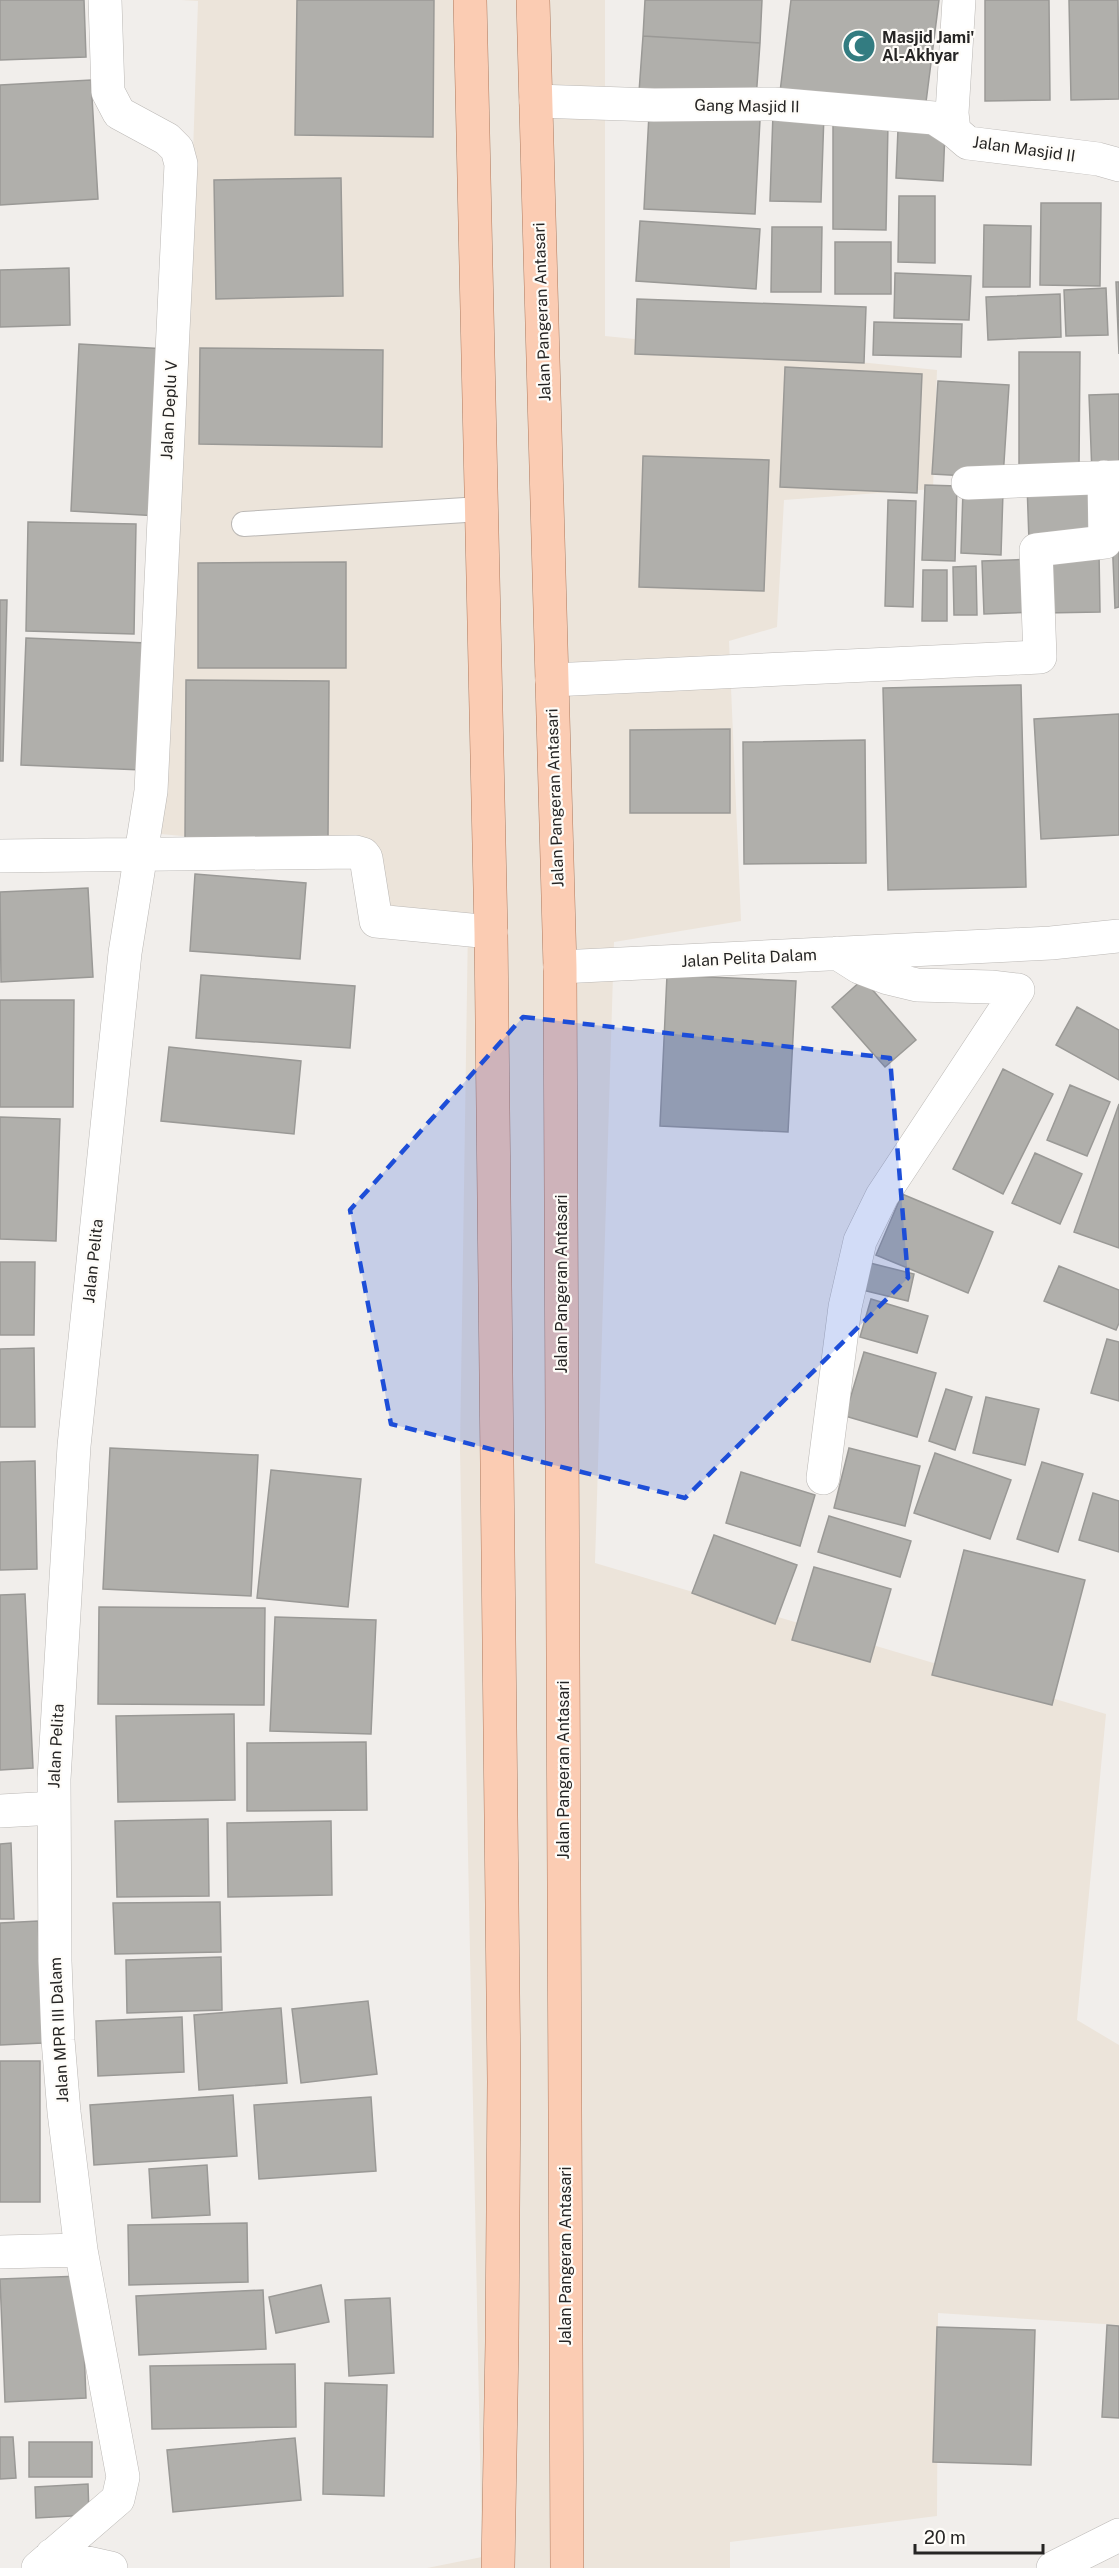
<svg xmlns="http://www.w3.org/2000/svg" width="1119" height="2568" viewBox="0 0 1119 2568" font-family="'Public Sans',sans-serif">
  <style>
    .built { fill: #ece4da }
    .building { fill: #b0afab; stroke: #9a9996; stroke-width: 1.5 }
    .lines { fill: none; stroke-linecap: round; stroke-linejoin: round }
    .lane-casing { stroke: #bbb8b5; stroke-width: 26 }
    .street-casing { stroke: #bbb8b5; stroke-width: 34 }
    .primary-casing { stroke: #ae7b60; stroke-width: 34 }
    .lane { stroke: #fff; stroke-width: 24 }
    .street { stroke: #fff; stroke-width: 33 }
    .primary { stroke: #fbccb3; stroke-width: 33 }
    .marked { fill: #1d4ed8; fill-opacity: 0.2; stroke: #1d4ed8; stroke-width: 4.5; stroke-dasharray: 12 8; stroke-linejoin: round }
    .labels { text-anchor: middle; dominant-baseline: central; stroke-width: 4.5; stroke-linejoin: round; paint-order: stroke }
    .poi-label { font-size: 16px; font-weight: bold; fill: #262524; stroke: #fefcf8; text-anchor: start }
    .street-label { font-size: 16px; fill: #262524; stroke: #fefcf8 }
  </style>
  <rect width="100%" height="100%" fill="#f1eeeb"/>
  <path class="built" d="M181,0H605V336L937,370L933,489L784,500L777,627L729,641L741,921L614,942L595,1563L1106,1714L1077,2020L1119,2045V2325L938,2313L937,2516L730,2542V2568H427L482,2557L460,1450L468,924L382,915L381,855L161,834L184,429L198,1Z"/>
  <path class="building" d="M0,0H84L86,57L0,60Z
    M297,0H434L433,137L295,135Z
    M645,0H762L760,43L643,36Z
    M791,0H939L925,110L780,92Z
    M985,0H1049L1050,100L985,101Z
    M1069,0H1118L1119,99L1071,100Z
    M643,36L760,43L756,99L639,92Z
    M91,80L98,199L0,205V85Z
    M773,113L824,114L821,202L770,201Z
    M649,114L760,120L755,214L644,209Z
    M833,123H888L886,230L833,229Z
    M898,129L945,131L943,181L896,178Z
    M341,178L343,296L216,299L214,180Z
    M899,196H935V263L898,262Z
    M1041,203H1101L1100,286L1040,285Z
    M640,221L760,229L756,289L636,281Z
    M984,225L1031,226L1030,287H983Z
    M772,227H822L821,292H771Z
    M835,242H891V294H835Z
    M69,268L70,325L0,327V270Z
    M895,273L971,276L969,320L894,318Z
    M1116,282H1119V354Z
    M1106,288L1108,335L1066,336L1064,290Z
    M1060,294L1061,337L988,340L986,297Z
    M637,299L866,307L864,363L635,354Z
    M874,322L962,324L961,357L873,355Z
    M79,344L167,349L159,516L71,511Z
    M200,348L383,350L382,447L199,444Z
    M1019,352H1080L1079,469L1019,468Z
    M785,367L922,374L917,493L780,487Z
    M938,381L1009,385L1003,478L932,474Z
    M1119,394V472L1092,474L1089,395Z
    M643,456L769,460L764,591L639,587Z
    M1095,482L1097,540L1029,541L1027,484Z
    M925,485L957,486L955,561L922,560Z
    M1119,486V607L1115,608L1110,487Z
    M963,490L1003,492L1001,555L961,553Z
    M888,500L916,501L913,607L885,606Z
    M28,522L136,524L134,634L26,631Z
    M1099,552L1100,612L1044,613L1042,553Z
    M1036,559L1038,612L984,614L982,561Z
    M346,562V668H198V563Z
    M976,566L977,615H954L953,567Z
    M923,570H947V621H922Z
    M0,600H7L3,761H0Z
    M26,638L147,643L142,770L21,765Z
    M186,680L329,681L328,839L185,838Z
    M1021,685L1026,887L888,890L883,688Z
    M1119,714V835L1041,839L1034,719Z
    M730,729V813H630V730Z
    M865,740L866,863L744,864L743,742Z
    M195,874L306,883L300,959L190,951Z
    M88,888L93,977L1,982L0,892Z
    M201,975L355,986L350,1048L196,1038Z
    M667,975L796,981L788,1132L660,1126Z
    M863,979L916,1040L885,1067L832,1007Z
    M0,1000H74L73,1107H0Z
    M1077,1007L1119,1030V1080L1056,1045Z
    M169,1047L301,1061L294,1134L161,1121Z
    M1003,1069L1053,1094L1003,1194L953,1169Z
    M1070,1085L1110,1102L1087,1156L1047,1140Z
    M1119,1104V1248L1074,1232Z
    M0,1117L60,1119L56,1241L0,1239Z
    M1035,1153L1082,1174L1060,1224L1012,1203Z
    M902,1194L993,1232L968,1293L876,1255Z
    M0,1262H35L34,1335H0Z
    M866,1262L914,1274L908,1301L858,1289Z
    M1059,1266L1119,1290V1323L1116,1330L1044,1301Z
    M871,1299L928,1316L917,1353L860,1337Z
    M1107,1339L1119,1342V1401L1091,1393Z
    M34,1348L35,1427H0V1349Z
    M864,1352L936,1373L917,1437L845,1416Z
    M946,1389L972,1397L955,1450L929,1441Z
    M986,1397L1039,1409L1025,1465L973,1453Z
    M110,1448L258,1455L251,1596L103,1589Z
    M849,1448L920,1466L905,1526L834,1508Z
    M935,1453L1011,1480L990,1539L914,1513Z
    M35,1461L37,1569L0,1570V1462Z
    M1042,1462L1083,1474L1058,1552L1017,1539Z
    M271,1470L361,1479L348,1607L257,1598Z
    M741,1472L815,1495L800,1546L726,1523Z
    M1093,1493L1119,1501V1552L1079,1540Z
    M829,1516L911,1541L900,1577L818,1552Z
    M714,1535L797,1565L775,1624L692,1593Z
    M964,1550L1085,1580L1052,1705L932,1675Z
    M814,1567L891,1589L870,1662L792,1640Z
    M25,1594L33,1768L0,1770V1595Z
    M99,1607L265,1608L264,1705L98,1704Z
    M275,1617L376,1620L371,1734L270,1731Z
    M234,1714L235,1800L118,1802L116,1716Z
    M366,1742L367,1810L247,1811V1743Z
    M208,1819L209,1896L117,1897L115,1821Z
    M331,1821L332,1895L228,1897L227,1823Z
    M11,1843L14,1919H0V1844Z
    M220,1902L221,1952L115,1954L113,1903Z
    M38,1921L43,2043L0,2045V1923Z
    M221,1957L222,2010L127,2013L126,1960Z
    M368,2001L377,2074L301,2083L292,2009Z
    M281,2008L287,2083L199,2090L194,2015Z
    M182,2017L184,2072L98,2076L96,2021Z
    M0,2061H40V2202H0Z
    M233,2095L237,2156L94,2165L90,2105Z
    M371,2097L376,2171L259,2179L254,2105Z
    M207,2165L210,2215L152,2218L149,2169Z
    M247,2223L248,2282L129,2285L128,2225Z
    M81,2276L86,2398L5,2402L0,2279Z
    M321,2285L329,2322L276,2333L269,2297Z
    M263,2290L266,2349L139,2355L136,2296Z
    M390,2298L394,2373L349,2376L345,2300Z
    M1107,2325L1119,2326V2418L1102,2417Z
    M937,2327L1035,2330L1031,2465L933,2462Z
    M295,2364L296,2427L152,2429L150,2366Z
    M325,2383L387,2385L384,2496L323,2494Z
    M0,2437H13L16,2478L0,2479Z
    M295,2438L301,2500L173,2512L167,2450Z
    M29,2442H92V2477H29Z
    M88,2484L89,2515L36,2518L35,2487Z"/>
  <g class="lines">
    <g class="lane-casing">
      <path id="lane" d="M244,524L481,509"/>
    </g>
    <g class="street-casing">
      <path id="street" d="M959,0L952,113L954,131L968,143L1098,159L1119,165
        M536,101L654,105L774,104L934,118L954,131
        M968,483L1119,477
        M552,680L1040,657L1036,550L1105,542L1104,477
        M0,856L356,852L363,854L366,858L376,921L491,932
        M560,967L1051,943L1119,936
        M823,1478L845,1307L860,1241L882,1196L1018,990L991,987L917,985L888,978L859,967L837,953
        M0,1811L54,1808
        M0,2252L81,2250
        M52,2555L111,2568
        M38,2568L118,2499L123,2477L81,2250L64,2112L58,2040L55,1961L54,1779L74,1446L125,953L151,791L181,164L177,149L167,139L119,113L108,92L105,0
        M1053,2568L1119,2535"/>
    </g>
    <g class="primary-casing">
      <path id="primary" d="M470,0L491,932L504,2081L502,2342L498,2568
        M533,0L560,967L567,2568"/>
    </g>
    <use href="#lane" class="lane"/>
    <use href="#street" class="street"/>
    <use href="#primary" class="primary"/>
  </g>
  <path class="marked" d="M523,1017L890,1058L908,1278L685,1498L391,1424L350,1210Z"/>
  <defs>
    <g id="mosque-disc" transform="scale(1.725)"><circle r="9.5" fill="#337c81" stroke="#fefcf8"/><path d="M3.5-4.9A6 6 0 1 0 3.5 4.9A5 5 0 1 1 3.5-4.9Z" fill="#fff"/></g>
  </defs>
  <g fill-rule="evenodd">
    <use href="#mosque-disc" x="859" y="46"/>
  </g>
  <g class="labels">
    <g class="poi-label">
      <text x="882" y="37">Masjid Jami'<tspan x="882" dy="18">Al-Akhyar</tspan></text>
    </g>
    <g class="street-label">
      <text transform="translate(747 106) rotate(1)">Gang Masjid II</text>
      <text transform="translate(1024 149) rotate(8)">Jalan Masjid II</text>
      <text transform="translate(542 312) rotate(-92)">Jalan Pangeran Antasari</text>
      <text transform="translate(169 410) rotate(-87)">Jalan Deplu V</text>
      <text transform="translate(555 798) rotate(-92)">Jalan Pangeran Antasari</text>
      <text transform="translate(749 958) rotate(-3)">Jalan Pelita Dalam</text>
      <text transform="translate(93 1261) rotate(-84)">Jalan Pelita</text>
      <text transform="translate(561 1284) rotate(-90)">Jalan Pangeran Antasari</text>
      <text transform="translate(56 1746) rotate(-87)">Jalan Pelita</text>
      <text transform="translate(563 1770) rotate(-90)">Jalan Pangeran Antasari</text>
      <text transform="translate(59 2030) rotate(-93)">Jalan MPR III Dalam</text>
      <text transform="translate(565 2256) rotate(-90)">Jalan Pangeran Antasari</text>
    </g>
  </g>
  <path d="M915 2544v9h128v-9" fill="none" stroke="#262524" stroke-width="3"/>
  <text x="924" y="2544" font-size="18" fill="#262524" stroke="#fefcf8" stroke-width="4.5" paint-order="stroke">20 m</text>
</svg>
